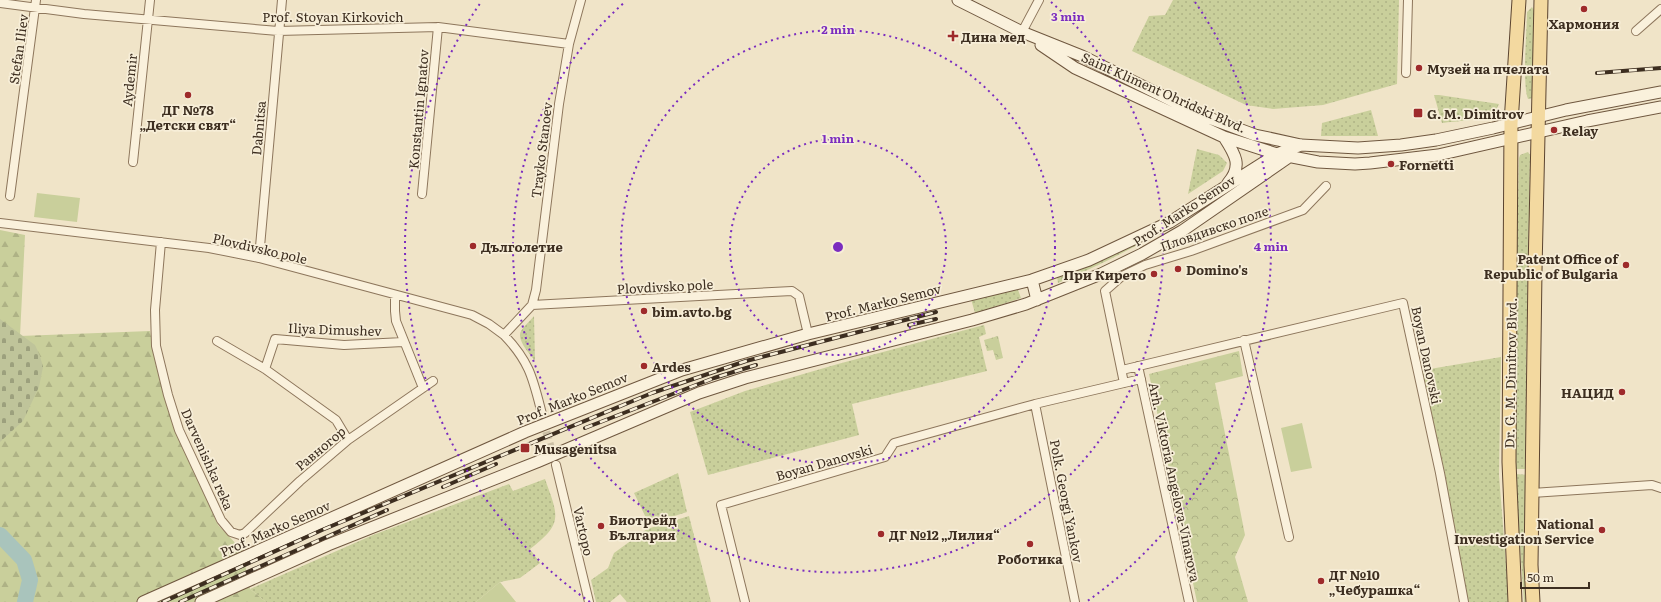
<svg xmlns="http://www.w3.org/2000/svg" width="1661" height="602" viewBox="0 0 1661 602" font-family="Literata,serif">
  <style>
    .grass { fill: url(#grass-dots) }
    .forest { fill: url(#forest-firs) }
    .cemetery { fill: url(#cemetery-stones) }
    .park { fill: url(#park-crowns) }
    .pitch { fill: #c9cf9b }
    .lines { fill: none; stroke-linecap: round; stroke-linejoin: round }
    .river { stroke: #a9c4bc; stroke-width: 16 }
    .minor-tunnel { stroke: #ccc0a6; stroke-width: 8; stroke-dasharray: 8 4; stroke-linecap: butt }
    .minor-casing { stroke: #8d765c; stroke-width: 10 }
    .secondary-casing { stroke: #6f573f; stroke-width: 13 }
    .primary-casing { stroke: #5b4430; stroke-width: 15 }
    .minor { stroke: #faf1dc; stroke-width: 8 }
    .secondary { stroke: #faf1dc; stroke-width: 11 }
    .primary { stroke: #f3d9a0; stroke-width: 13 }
    .rail-casing { stroke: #3d2e20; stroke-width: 4 }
    .rail { stroke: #f7eed8; stroke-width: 2.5; stroke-dasharray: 8; stroke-linecap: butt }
    .ring { fill: none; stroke: #7b2cbf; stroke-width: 2; stroke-dasharray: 2 4 }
    .poi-dot { fill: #9e2a2b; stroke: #f7eed8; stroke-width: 1.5 }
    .labels { text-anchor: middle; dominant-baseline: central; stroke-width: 3.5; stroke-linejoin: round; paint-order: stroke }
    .street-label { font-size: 13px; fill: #3d2e20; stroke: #f7eed8 }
    .poi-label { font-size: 13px; font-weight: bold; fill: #3d2e20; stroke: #f7eed8; text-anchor: start }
    .centre { fill: #7b2cbf; stroke: #f7eed8; stroke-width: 2 }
    .ring-label { font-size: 12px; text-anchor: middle; font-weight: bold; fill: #7b2cbf; stroke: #f7eed8; stroke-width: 3.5; stroke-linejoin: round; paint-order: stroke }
  </style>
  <defs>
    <pattern id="grass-dots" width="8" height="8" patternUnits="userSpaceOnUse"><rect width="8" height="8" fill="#c9cf9b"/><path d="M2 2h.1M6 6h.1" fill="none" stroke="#aeb285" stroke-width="1.8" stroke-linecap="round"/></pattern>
    <pattern id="forest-firs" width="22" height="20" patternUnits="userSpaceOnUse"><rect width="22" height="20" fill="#c9cf9b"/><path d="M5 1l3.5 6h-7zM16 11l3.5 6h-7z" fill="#aeb285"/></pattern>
    <pattern id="cemetery-stones" width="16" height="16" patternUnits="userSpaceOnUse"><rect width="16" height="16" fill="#bfc49a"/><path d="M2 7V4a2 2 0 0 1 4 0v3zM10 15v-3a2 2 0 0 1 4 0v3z" fill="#9ca07d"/></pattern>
    <pattern id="park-crowns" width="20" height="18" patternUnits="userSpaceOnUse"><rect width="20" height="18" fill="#c9cf9b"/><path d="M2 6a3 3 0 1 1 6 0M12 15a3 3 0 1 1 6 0" fill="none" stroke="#aeb285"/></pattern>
  </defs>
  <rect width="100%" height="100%" fill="#f0e4c8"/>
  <path class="grass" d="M1173,0H1399L1397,84L1323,105L1273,109L1246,105L1132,51L1149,16L1165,15Z
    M1532,7L1536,14L1533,98L1528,99C1522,83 1527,32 1527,12Z
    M1434,95H1439L1499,104C1497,108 1496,111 1492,114C1481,121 1455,121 1442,123Z
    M1371,110L1378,136H1321L1322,123Z
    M1197,149L1219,155L1227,163L1223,171L1188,194Z
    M1528,152L1530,155L1526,374L1529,396V469H1515L1513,430L1519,158L1520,155Z
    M1189,216C1146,241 1104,264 1058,283L1057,276Z
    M1017,287L1021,298L975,313L971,299Z
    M534,316L535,361C530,354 516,340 521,331C524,326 530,321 534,316Z
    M984,325L986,334L979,337L987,371L852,404L859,435L708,475L690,412L745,391L838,364Z
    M1501,357L1499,475L1509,602H1464L1418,371Z
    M678,473L687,512L649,524L634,493Z
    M1515,474L1529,475L1528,602H1524Z
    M545,479C558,516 564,523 530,549L540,563L520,578L500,582L476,602H266L250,589L373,535L509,484L513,491Z
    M689,516L711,602H627L620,594L610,602H596L591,580L608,568L614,553L647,529Z"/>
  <path class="forest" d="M0,230L25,235L20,336L150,331L155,356L177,432L218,525L242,550L250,589L266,602H0Z"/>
  <path class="cemetery" d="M0,319L35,345L40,356L43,367L39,387L23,421L0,442Z"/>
  <path class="park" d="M998,336L1003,358L996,360L993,350L987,351L984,340Z
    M1239,351L1243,376L1215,383L1245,535L1235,557L1248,602H1197L1149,374Z"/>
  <path class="pitch" d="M37,193L80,198L77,222L34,217Z
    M1302,423L1312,468L1291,472L1281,428Z
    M500,582L516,602H476Z"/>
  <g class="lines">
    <path class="river" d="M0,535L24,560L30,580L25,602"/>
    <path class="minor-tunnel" d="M543,420L554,459"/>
    <g class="minor-casing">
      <path id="minor" d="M0,3L84,14L278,31L438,27L569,44
        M1636,31L1661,9
        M1022,32L1039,0
        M1406,73L1408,0
        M133,162L150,0
        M422,194L438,27
        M10,196L36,0
        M0,223L209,248L259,258L472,315L489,324L504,335L532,305L792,291L799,296L808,334
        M161,242L155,310L156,346L168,395L179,430L221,520L231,532L240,535L245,533L300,481L348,440L433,381
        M259,258L282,0
        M395,295V311L396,321L423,388
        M532,305L536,290L559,104L569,44L581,0
        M504,335C530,362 533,379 542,414
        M1244,340L1289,537
        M217,341L265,369L336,420L348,440
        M1138,366L1189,602
        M265,369L275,339L344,345L403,342
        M1122,370L1403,303L1440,473L1464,602
        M1124,383L1105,291L1122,276L1145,265L1191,251L1303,210L1326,186
        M1035,404L1075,602
        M556,465L589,602
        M1532,493L1652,485L1661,488
        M745,602L721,505L885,457L894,443L1035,404L1141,379"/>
    </g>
    <g class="secondary-casing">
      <path id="secondary" d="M958,0L1022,32L1082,56L1201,115L1255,135L1301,145L1358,148L1401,145L1436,140L1493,128L1566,110L1661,92
        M1041,45L1075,68L1224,137L1277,154L1318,162L1355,164L1370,163L1438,155L1587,121L1661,107
        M1224,137C1235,154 1243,166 1228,183
        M1032,280L1037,300
        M143,602L525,432L682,370L808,334L1032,280L1089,260L1170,222L1277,154L1301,145
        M201,602L328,545L537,462L699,393L745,378L972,320L1026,304L1101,274L1142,254L1182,231L1289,157L1291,148L1288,143"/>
    </g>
    <g class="primary-casing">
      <path id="primary" d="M1515,602L1509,462L1511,123L1519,0
        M1533,602L1531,565L1535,271L1541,0"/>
    </g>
    <use href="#minor" class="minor"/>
    <use href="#secondary" class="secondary"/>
    <use href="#primary" class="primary"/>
    <g class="rail-casing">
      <path id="rail" d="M1597,73L1661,68
        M909,325L936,319
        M585,428L714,378L756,365
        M443,487L496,464
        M163,602L322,530L652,393L746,361L936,312
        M180,602L387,510"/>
    </g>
    <use href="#rail" class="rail"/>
  </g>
  <g class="ring">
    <circle cx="838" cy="247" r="108"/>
    <circle cx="838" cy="247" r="217"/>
    <path d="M1051 2A325 325 0 1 1 625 2"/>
    <path d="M590 602A433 433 0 0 1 481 2M1195 2A433 433 0 0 1 1086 602"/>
  </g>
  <g class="poi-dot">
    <circle cx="1584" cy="9" r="4"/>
    <path d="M951 30h4v4h4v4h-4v4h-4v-4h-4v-4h4z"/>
    <circle cx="1419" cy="68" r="4"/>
    <circle cx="188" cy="95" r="4"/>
    <rect x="1413" y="108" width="10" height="10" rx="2"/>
    <circle cx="1554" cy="130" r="4"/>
    <circle cx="1391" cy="164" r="4"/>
    <circle cx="473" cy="246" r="4"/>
    <circle cx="1626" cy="265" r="4"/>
    <circle cx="1178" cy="269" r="4"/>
    <circle cx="1154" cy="274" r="4"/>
    <circle cx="644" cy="311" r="4"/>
    <circle cx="644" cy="366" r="4"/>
    <circle cx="1622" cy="392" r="4"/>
    <rect x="520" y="443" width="10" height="10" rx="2"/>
    <circle cx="601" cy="526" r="4"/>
    <circle cx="1602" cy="530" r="4"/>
    <circle cx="881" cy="534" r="4"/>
    <circle cx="1030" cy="544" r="4"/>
    <circle cx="1321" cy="581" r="4"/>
  </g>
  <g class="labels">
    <g class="street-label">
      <text x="333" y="16">Prof. Stoyan Kirkovich</text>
      <text transform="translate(18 49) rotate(-82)">Stefan Iliev</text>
      <text transform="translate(129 80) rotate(-84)">Aydemir</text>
      <text transform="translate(1164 92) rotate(24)">Saint Kliment Ohridski Blvd.</text>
      <text transform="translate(418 109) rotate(-85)">Konstantin Ignatov</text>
      <text transform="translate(258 128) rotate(-85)">Dabnitsa</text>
      <text transform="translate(541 150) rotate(-83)">Trayko Stanoev</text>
      <text transform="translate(1184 210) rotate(-33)">Prof. Marko Semov</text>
      <text transform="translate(1214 228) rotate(-19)">Пловдивско поле</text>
      <text transform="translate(260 248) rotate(13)">Plovdivsko pole</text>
      <text transform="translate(665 286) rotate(-3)">Plovdivsko pole</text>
      <text transform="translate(883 302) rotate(-14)">Prof. Marko Semov</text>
      <text transform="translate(335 329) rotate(2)">Iliya Dimushev</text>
      <text transform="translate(1427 355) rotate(78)">Boyan Danovski</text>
      <text transform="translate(1510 373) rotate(-89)">Dr. G. M. Dimitrov Blvd.</text>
      <text transform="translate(572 398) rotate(-22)">Prof. Marko Semov</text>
      <text transform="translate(320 448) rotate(-40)">Равногор</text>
      <text transform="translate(208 459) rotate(66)">Darvenishka reka</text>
      <text transform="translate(824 462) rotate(-16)">Boyan Danovski</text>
      <text transform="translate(1175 482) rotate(78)">Arh. Viktoria Angelova-Vinarova</text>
      <text transform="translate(1067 501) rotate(79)">Polk. Georgi Yankov</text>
      <text transform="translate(275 528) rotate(-24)">Prof. Marko Semov</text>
      <text transform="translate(584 531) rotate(77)">Vartopo</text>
    </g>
    <g class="poi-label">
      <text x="1584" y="23" text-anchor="middle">Хармония</text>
      <text x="961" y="36">Дина мед</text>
      <text x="1427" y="68">Музей на пчелата</text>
      <text x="188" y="109" text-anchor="middle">ДГ №78<tspan x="188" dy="15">„Детски свят“</tspan></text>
      <text x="1427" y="113">G. M. Dimitrov</text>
      <text x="1562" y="130">Relay</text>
      <text x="1399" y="164">Fornetti</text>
      <text x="481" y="246">Дълголетие</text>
      <text x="1618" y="258" text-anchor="end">Patent Office of<tspan x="1618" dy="15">Republic of Bulgaria</tspan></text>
      <text x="1186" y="269">Domino's</text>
      <text x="1146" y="274" text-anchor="end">При Кирето</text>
      <text x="652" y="311">bim.avto.bg</text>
      <text x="652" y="366">Ardes</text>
      <text x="1614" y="392" text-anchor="end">НАЦИД</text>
      <text x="534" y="448">Musagenitsa</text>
      <text x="609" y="519">Биотрейд<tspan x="609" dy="15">България</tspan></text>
      <text x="1594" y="523" text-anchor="end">National<tspan x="1594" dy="15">Investigation Service</tspan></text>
      <text x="889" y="534">ДГ №12 „Лилия“</text>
      <text x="1030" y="558" text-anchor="middle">Роботика</text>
      <text x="1329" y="574">ДГ №10<tspan x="1329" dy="15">„Чебурашка“</tspan></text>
    </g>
  </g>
  <circle cx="838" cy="247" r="6" class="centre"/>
  <g class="ring-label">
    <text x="1068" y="21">3 min</text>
    <text x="838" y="34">2 min</text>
    <text x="838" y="143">1 min</text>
    <text x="1271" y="251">4 min</text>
  </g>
  <path d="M1521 582v6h68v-6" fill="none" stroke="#3d2e20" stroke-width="2"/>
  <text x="1527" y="582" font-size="12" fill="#3d2e20" stroke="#f7eed8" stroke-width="3" paint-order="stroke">50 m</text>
</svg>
